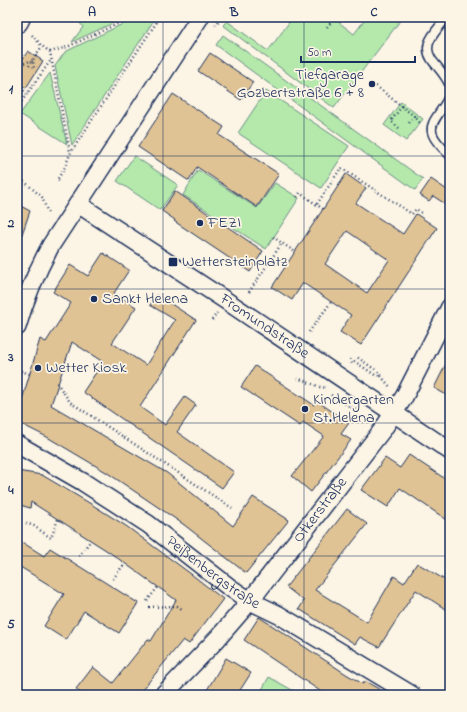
<svg xmlns="http://www.w3.org/2000/svg" width="467" height="712" viewBox="0 0 467 712" font-family="'Indie Flower',sans-serif">
  <style>
    .green { fill: #b4e9ab; stroke: #688c84 }
    .building { fill: #dfc394; stroke: #1b2f5e; fill-rule: evenodd }
    .lines { fill: none; stroke-linecap: round; stroke-linejoin: round }
    .lane-casing { stroke: #1b2f5e; stroke-width: 11 }
    .street-casing { stroke: #1b2f5e; stroke-width: 20 }
    .secondary-casing { stroke: #1b2f5e; stroke-width: 25 }
    .path { stroke: #1b2f5e; stroke-width: 2.5; stroke-dasharray: 1 3; stroke-linecap: butt }
    .lane { stroke: #fcf5e5; stroke-width: 8 }
    .street { stroke: #fcf5e5; stroke-width: 17 }
    .secondary { stroke: #fcf5e5; stroke-width: 22 }
    .grid { fill: none; stroke: #1b2f5e; stroke-width: 1; stroke-opacity: 0.55 }
    .poi-dot { fill: #1b2f5e; stroke: #fcf5e5; stroke-width: 1.5 }
    .labels { text-anchor: middle; dominant-baseline: central; stroke-width: 3.5; stroke-linejoin: round; paint-order: stroke }
    .poi-label { font-size: 16px; fill: #1b2f5e; stroke: #fcf5e5; text-anchor: start }
    .street-label { font-size: 16px; fill: #1b2f5e; stroke: #fcf5e5 }
    .neatline { fill: none; stroke: #1b2f5e; stroke-width: 1.5 }
    .grid-label { font-size: 13px; text-anchor: middle; font-weight: bold; fill: #1b2f5e }
  </style>
  <rect width="100%" height="100%" fill="#fcf5e5"/>
  <filter id="ink" filterUnits="userSpaceOnUse"><feTurbulence type="fractalNoise" baseFrequency=".025" numOctaves="2"/><feDisplacementMap in="SourceGraphic" scale="8" xChannelSelector="R" yChannelSelector="G"/><feConvolveMatrix kernelMatrix="1 2 1 2 8 2 1 2 1" color-interpolation-filters="sRGB"/></filter>
  <g filter="url(#ink)">
    <path class="green" d="M84,17H126L72,42L83,27L80,23Z
      M137,17H156L72,145L55,66L65,52Z
      M293,17H332L354,34L367,17H403L334,108L223,25L227,21L268,51Z
      M223,35L423,179L415,190L216,45Z
      M50,73L67,144L20,114Z
      M266,91L349,146L321,188L238,133Z
      M401,102L423,119L406,141L384,125Z
      M134,156L178,185L160,210L117,181Z
      M198,170L257,208L275,183L299,198L266,249L183,195Z
      M269,677L301,695H259Z"/>
    <path class="building" d="M28,51L43,61L26,88L17,83V68Z
      M210,53L253,82L241,100L198,71Z
      M173,94L224,127L219,135L279,174L257,207L197,167L189,181L138,147Z
      M346,174L366,188L356,203L403,234L416,214L437,228L361,345L340,332L351,315L303,283L292,300L272,287ZM347,231L389,260L367,293L325,264Z
      M431,179L450,192V207L433,196L429,201L420,195Z
      M175,191L263,251L250,272L174,221L175,220L162,211Z
      M17,204L30,211L19,243H17Z
      M103,253L129,270L114,293L136,307L112,343L146,365L175,320L150,305L157,295L196,320L140,407L165,425L185,397L196,405L177,432L234,472L222,488L83,392L103,362L72,342L51,405L167,473L233,526L253,497L289,520L246,573L183,524L106,472L47,437L17,422V417L40,339L46,342L71,303L53,292L70,265L88,276Z
      M450,356V397L434,388Z
      M255,366L314,405L317,401L349,423L341,434L351,440L311,492L292,476L324,436L303,422L300,426L241,387Z
      M409,455L450,482V522L400,488L388,507L361,490L385,458L400,468Z
      M17,471L42,475L91,504L126,526L191,574L223,599L189,644L183,640L138,695H83L76,689L93,667L113,683L148,639L151,641L176,600L109,552L31,502L30,508L17,504Z
      M347,509L367,524L315,590L367,622L394,576L404,583L417,563L450,583V612L416,590L379,647L360,637L355,644L299,609L304,601L286,587Z
      M17,539L44,556L50,548L138,603L119,633L84,611L66,640L44,626L64,594L17,565Z
      M259,617L346,674L363,684L365,681L389,695H326L244,640Z
      M226,658L251,673L237,695H204Z"/>
    <g class="lines">
      <g class="lane-casing">
        <path id="lane" d="M447,17C434,34 418,46 436,65C441,71 447,78 450,86
          M450,95C436,124 417,126 450,155"/>
      </g>
      <g class="street-casing">
        <g id="street">
          <path id="s1" d="M78,204L225,300L450,451"/>
          <path d="M17,327C25,298 37,271 51,245L200,17"/>
          <path id="s2" d="M17,444L83,482L148,524L229,587L250,601L279,615L412,695"/>
          <path id="s3" d="M163,695L218,638L250,601L383,429L404,397L450,307"/>
        </g>
      </g>
      <g class="secondary-casing">
        <path id="secondary" d="M17,21L19,17"/>
      </g>
      <path class="path" d="M215,25L222,17
        M327,27L335,17
        M32,35L42,46L50,52L70,152
        M50,52L67,47L132,17
        M24,63L33,60L34,69
        M29,66L42,46
        M17,86L27,93
        M376,86L414,116L421,124
        M17,108L51,60
        M409,123L414,116
        M399,128L391,121L402,106
        M17,177L27,184L42,197L48,214
        M59,181L57,180L64,169L71,152L160,17
        M297,197L300,193L323,209
        M317,204L341,168L412,214L416,209L422,213
        M273,237L295,252
        M249,292L282,243
        M212,320L217,313
        M309,332L331,302
        M350,359L353,366
        M354,361L375,375L381,376L377,371L357,357
        M21,371L30,374
        M381,376L391,388
        M297,378L320,387L327,388
        M57,383L70,402L232,508
        M331,395L352,408L357,409L356,408
        M26,523L34,526L51,538L58,519
        M79,556L91,540
        M113,579L125,563
        M147,601L158,587
        M149,607L177,606L182,609"/>
      <use href="#lane" class="lane"/>
      <use href="#street" class="street"/>
      <use href="#secondary" class="secondary"/>
    </g>
  </g>
  <path class="grid" d="M163,17V695M304,17V695M17,156H450M17,289H450M17,423H450M17,556H450"/>
  <g class="poi-dot">
    <circle cx="372" cy="84" r="4"/>
    <circle cx="200" cy="223" r="4"/>
    <rect x="168" y="257" width="10" height="10" rx="2"/>
    <circle cx="94" cy="299" r="4"/>
    <circle cx="38" cy="368" r="4"/>
    <circle cx="305" cy="409" r="4"/>
  </g>
  <g class="labels">
    <g class="poi-label">
      <text x="364" y="75" text-anchor="end">Tiefgarage<tspan x="364" dy="18">Gozbertstraße 6 + 8</tspan></text>
      <text x="208" y="223">FEZI</text>
      <text x="182" y="262">Wettersteinplatz</text>
      <text x="102" y="299">Sankt Helena</text>
      <text x="46" y="368">Wetter Kiosk</text>
      <text x="313" y="400">Kindergarten<tspan x="313" dy="18">St.Helena</tspan></text>
    </g>
    <g class="street-label">
      <text stroke="none"><textPath href="#s1" startOffset="223">Fromundstraße</textPath></text>
      <text stroke="none"><textPath href="#s3" startOffset="243">Otkerstraße</textPath></text>
      <text stroke="none"><textPath href="#s2" startOffset="235">Peißenbergstraße</textPath></text>
    </g>
  </g>
  <rect width="467" height="712" fill="none" stroke="#fcf5e5" stroke-width="44"/>
  <path d="M301 56v6h114v-6" fill="none" stroke="#1b2f5e" stroke-width="2"/>
  <text x="307" y="56" font-size="12" fill="#1b2f5e" stroke="#fcf5e5" stroke-width="3" paint-order="stroke">50 m</text>
  <rect x="22" y="22" width="423" height="668" class="neatline"/>
  <g class="grid-label">
    <text x="92" y="16">A</text>
    <text x="234" y="16">B</text>
    <text x="374" y="16">C</text>
    <text x="11" y="93">1</text>
    <text x="11" y="227">2</text>
    <text x="11" y="361">3</text>
    <text x="11" y="494">4</text>
    <text x="11" y="628">5</text>
  </g>
</svg>
